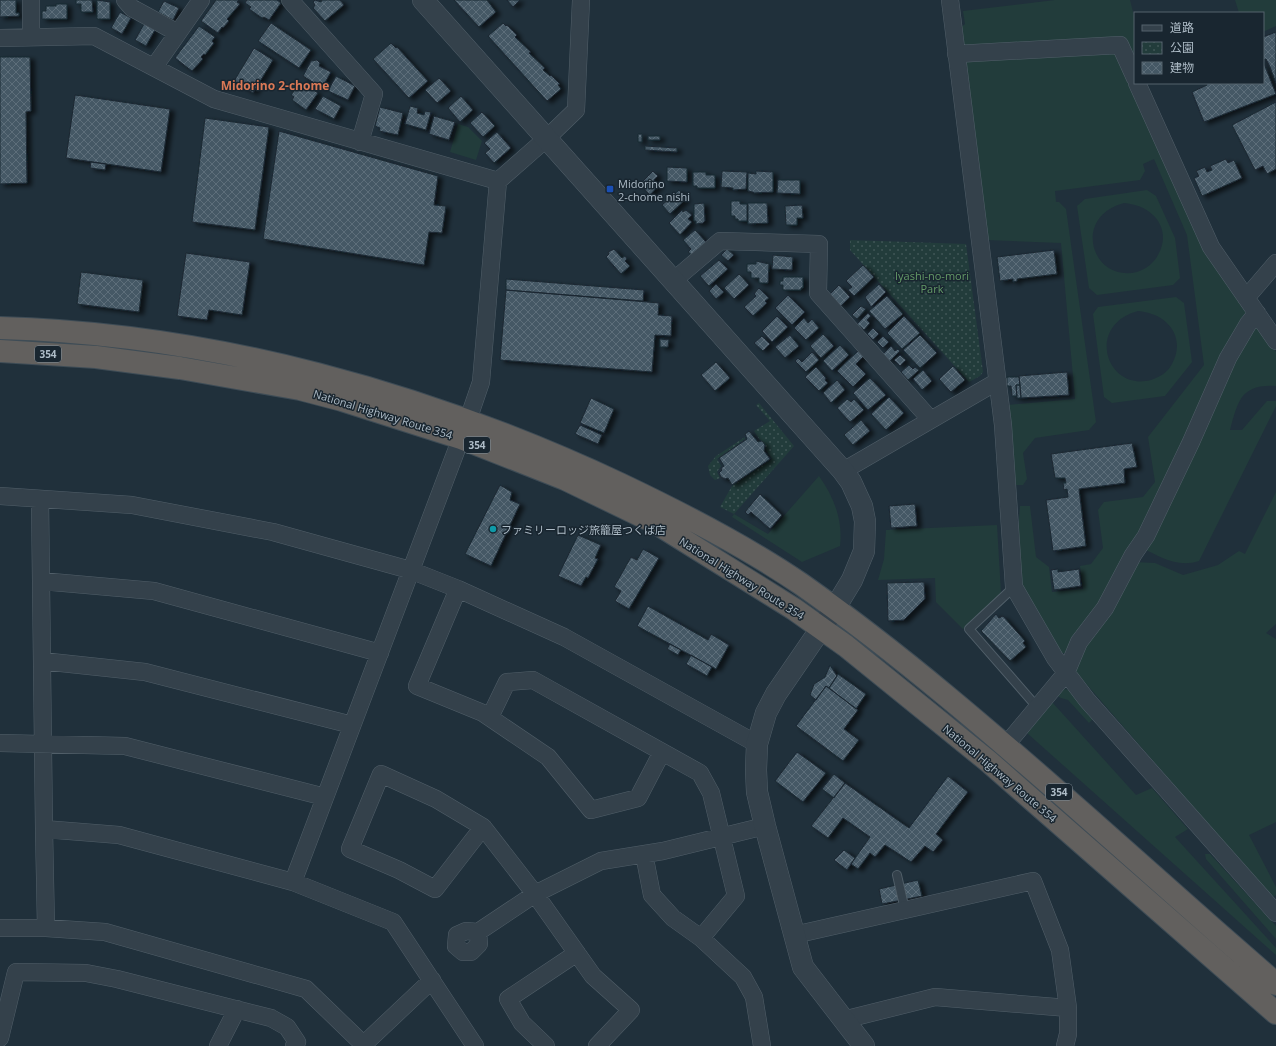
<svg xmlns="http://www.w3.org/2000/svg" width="1276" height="1046" viewBox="0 0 1276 1046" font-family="'Open Sans','Noto Sans JP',sans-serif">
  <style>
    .grass { fill: #223c3b; fill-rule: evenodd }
    .park { fill: url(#park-dots) }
    .building { fill: url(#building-cross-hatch); stroke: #1b2832; filter: url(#shadow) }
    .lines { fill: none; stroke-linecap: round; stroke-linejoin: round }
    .service-casing { stroke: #515f69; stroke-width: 10 }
    .minor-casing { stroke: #515f69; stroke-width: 18 }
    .tertiary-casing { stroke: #515f69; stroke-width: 22 }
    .trunk-casing { stroke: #3e4c56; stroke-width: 24 }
    .service { stroke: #34414b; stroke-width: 8 }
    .minor { stroke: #34414b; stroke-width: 17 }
    .tertiary { stroke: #34414b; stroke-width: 21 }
    .trunk { stroke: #62605e; stroke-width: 22 }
    .transit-dot { fill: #1a4fb4; stroke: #192630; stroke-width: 1.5 }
    .culture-dot { fill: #0f9aa8; stroke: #192630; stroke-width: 1.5 }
    .labels { text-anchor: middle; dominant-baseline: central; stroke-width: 3; stroke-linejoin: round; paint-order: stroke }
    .shield { fill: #192630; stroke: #818f9a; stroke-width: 1 }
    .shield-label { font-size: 10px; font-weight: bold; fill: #aebcc7 }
    .poi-label { font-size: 11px; fill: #aebcc7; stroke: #192630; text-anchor: start }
    .park-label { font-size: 11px; fill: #649a67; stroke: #192630 }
    .street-label { font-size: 11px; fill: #aebcc7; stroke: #192630 }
    .neighbourhood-label { font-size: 12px; font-weight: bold; fill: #db7956; stroke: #192630 }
  </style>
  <defs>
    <pattern id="park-dots" width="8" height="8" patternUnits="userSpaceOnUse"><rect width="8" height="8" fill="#223c3b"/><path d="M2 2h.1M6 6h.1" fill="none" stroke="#405656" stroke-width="1.8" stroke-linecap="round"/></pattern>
    <pattern id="building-cross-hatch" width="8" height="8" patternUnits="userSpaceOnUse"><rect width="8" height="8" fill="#455865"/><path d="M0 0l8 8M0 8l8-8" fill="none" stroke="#5d6e7a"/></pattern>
    <filter id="shadow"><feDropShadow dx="4.5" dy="2.5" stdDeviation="2" flood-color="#0009"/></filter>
  </defs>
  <rect width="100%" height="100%" fill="#20303b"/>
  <path class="grass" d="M1055,0H1130L1135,20V65L1123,40L967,46L963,44L960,28L965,24L963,11Z
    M1235,0H1276V26L1263,32V13H1239Z
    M1114,53L1118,55L1246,307L1245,315L1133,545L1100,608L1067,653H1061L1021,587L1018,532L1020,506H1030L1036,557L1049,567L1052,592L1083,589L1080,566L1091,564L1103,548L1098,510L1104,502L1143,497L1155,482L1148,437L1204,365L1187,235L1154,159L1143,164L1145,171L1140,180L1055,191L1056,202H1059L1066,209L1096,422L1089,430L1035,438L1023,453L1027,479L1023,485H1014L1008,405L1075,399L1061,243L986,240L965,64L969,58Z
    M458,124L468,127L482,141L476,160L450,152Z
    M1147,190L1156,196L1175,238L1180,278L1173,285L1097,295L1089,288L1077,206L1085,199ZM1124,203C1152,205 1173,228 1158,255C1154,263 1146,269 1137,272C1092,283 1071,217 1124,203Z
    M1176,297L1184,303L1192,362L1165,396L1112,403L1104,397L1093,314L1098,307ZM1138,311C1166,313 1187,336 1172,364C1168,372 1160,377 1151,380C1106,392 1085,325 1138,311Z
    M1259,324L1276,352V386C1240,384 1238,402 1230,430H1242L1267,401H1276V406L1199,561C1177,568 1161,557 1142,548L1243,343Z
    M819,476C834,497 843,520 840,546L802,562L732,517L734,514L768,534Z
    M1276,492V624L1266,633L1276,639V822L1249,835L1276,887V895L1272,898L1076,672L1086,641L1134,562L1155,563L1183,575L1218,565L1239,551L1245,554Z
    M997,525L1001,593L963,629L936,602L935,578L878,580L884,559L886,530Z
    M1064,689L1069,690L1094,718L1089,723L1068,700L1061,698L1056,695Z
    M1052,702L1136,795L1152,788L1188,829L1175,837L1276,948V955L1027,733Z
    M1205,854H1210L1276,926V939L1206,859Z"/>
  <path class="park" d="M850,240L966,244L983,372L980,376L969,382L850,250Z
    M759,403L794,446L734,514L720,507L732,486L772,459L754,431L770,421L756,405Z
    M745,437V439L717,459L721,466L717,472L720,478L715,480L710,475L708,466L716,456Z"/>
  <path class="building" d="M0,0H16V13H19V16L0,17Z
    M76,0H92L93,12H81V4H76Z
    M97,0L110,2V19H97Z
    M216,0H239L237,2L240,4L227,19L229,21L223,28L222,27L218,33L201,21Z
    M247,0H277L281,3L269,20L264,17L262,18L249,9L251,7L245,3Z
    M315,0L321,2L322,0H340L344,5L325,21L313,8L315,5L313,2Z
    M454,0H487L496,12L479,27Z
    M507,0H520L513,7Z
    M164,1L179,8L173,20L158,12Z
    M56,4H67V19H42V11H46V6H56Z
    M120,12L131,18L122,34L111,28Z
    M271,23L311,50L299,68L258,41Z
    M503,23L506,26L507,25L517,35L515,37L531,52L529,53L545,68L543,70L550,76L551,75L560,84L558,85L561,89L547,101L488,36Z
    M144,24L155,30L146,46L135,40Z
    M199,26L215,37L212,41L214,43L205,55L204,54L201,57L203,59L192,71L175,58Z
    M1276,32V83L1270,67L1266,59L1263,60V37Z
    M391,43L396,48L397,47L428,81L409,98L373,59Z
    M254,48L273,60L253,93L234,81Z
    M0,57H30L31,111L26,112L27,183L0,184Z
    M317,60L320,63L319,66L331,72L322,88L303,76L311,61Z
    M1263,61L1276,94L1204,122L1192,92L1207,85L1206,83H1263Z
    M336,76L355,86L348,100L328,91Z
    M439,78L451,91L437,103L425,90Z
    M299,84L310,91L312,89L318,93L306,110L292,100L294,97L291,95Z
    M75,95L170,109L161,172L66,158Z
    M323,96L341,106L334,119L315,109Z
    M461,96L473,110L460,122L448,108Z
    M1276,102V169L1267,174L1263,166L1255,170L1232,125Z
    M410,106L418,108L417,113L424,115L425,111L431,112L426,130L405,124Z
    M380,107L403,113L398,135L379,131L380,128L375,126Z
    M482,112L495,126L483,137L470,123Z
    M434,116L455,122L449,140L429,134Z
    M205,118L269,127L255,230L192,222Z
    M279,131L438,176L434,205L446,206L442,233L429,232L424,265L263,239Z
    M497,132L511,148L494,163L485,153L490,149L484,143Z
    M638,134H642V142H638Z
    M648,136H660V140H648Z
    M645,146L677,148V152L645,150Z
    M1226,159L1228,163L1234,160L1242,178L1202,196L1194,178L1199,176L1196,171L1205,167L1207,172L1212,170L1210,166Z
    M91,162L106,164L105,170L90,168Z
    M667,167L687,168V182L667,181Z
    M653,171L658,176L654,180L659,185L650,195L640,184Z
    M722,171L747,172L746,189L733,190V188L721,187Z
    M756,171L773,172V192L754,193L753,192L748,191V173L756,174Z
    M693,172H706V175H715V188H697V186H693Z
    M778,180H800V194L777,193Z
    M679,190L686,199L670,214L662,205Z
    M731,201H740V204H747V221H738V219H735V216H731Z
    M704,203L705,221L703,223L696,224V221H694V204Z
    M748,203H767L768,223L748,224Z
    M802,205L803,218H797V225H786L785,206Z
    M682,210L683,212L686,210L692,215L688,219L692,222L680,235L669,223Z
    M695,230L706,242L692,255L688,252L691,249L683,240Z
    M614,249L622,258L625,256L627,259L625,261L630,266L621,274L606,257L609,254L608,252Z
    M727,249L734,255L728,261L721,255Z
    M1054,250L1057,274L1017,279V281L1013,282V279L1000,281L997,257Z
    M186,253L250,262L242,315L209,310L207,320L177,316Z
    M773,255L793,257L792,270L772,269Z
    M719,260L728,269L709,286L700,276Z
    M756,261L769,264L768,283H759V278H751V272H747V264H756Z
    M863,265L874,277L854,296L848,290L852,287L846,281Z
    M81,272L143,280L139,312L77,304Z
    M739,274L749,285L734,299L724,288Z
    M783,277H803V288H801V290H783V285H780V281H783Z
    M506,279L644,290L643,301L506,290Z
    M716,284L724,292L716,299L709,291Z
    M879,284L886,292L871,307L865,297Z
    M839,285L850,297L841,306L830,294Z
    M759,288L769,298L765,301L767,303L753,316L744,307L756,296L754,294Z
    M506,290L659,303L658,315L672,316L671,336L655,335L652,372L500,360Z
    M788,295L805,312L792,325L775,308Z
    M887,296L903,314L885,329L869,311Z
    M861,306L866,309L857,319L852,315Z
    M868,313L871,316L867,320L870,323L864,330L857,324Z
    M777,316L788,327L772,342L762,331Z
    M904,316L920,333L902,349L887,333Z
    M804,318L808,323L812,319L819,328L806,340L794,328Z
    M873,328L879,334L873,340L867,334Z
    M823,334L834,346L821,358L810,346Z
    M790,335L799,346L785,358L775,347Z
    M920,335L937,353L920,368L903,350Z
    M762,336L770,344L763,351L754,343Z
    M883,336L889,342L883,348L877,342Z
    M660,339L669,340L668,347H660Z
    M840,345L849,355L832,371L823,361Z
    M891,346L895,351L898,349L900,351L890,361L883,354Z
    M858,351L864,356L856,364L866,374L853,387L837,371Z
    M812,352L819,360L806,372L795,361L798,358L802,362Z
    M900,355L906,360L900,366L894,360Z
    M716,362L730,378L715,391L701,375Z
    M909,365L913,369L915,367L919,370L908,380L901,372Z
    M953,366L965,380L951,392L939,379Z
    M816,367L826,378L825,380L828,383L819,391L805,377Z
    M923,370L932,381L922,390L913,379Z
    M1067,372L1069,395L1021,398L1019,376Z
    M1007,377H1019L1020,385H1016L1017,396H1012L1011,386H1007Z
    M870,378L886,395L868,410L853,393Z
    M837,380L845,390L831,403L823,393Z
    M1016,385H1020L1021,398H1017Z
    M889,397L904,413L886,430L871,414Z
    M591,398L614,409L604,433L580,423Z
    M847,399L851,402L854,399L864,410L850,422L837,408Z
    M861,420L870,431L853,445L844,435Z
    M580,425L602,435L598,444L575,434Z
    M749,431L758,442L762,441L765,445L764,451L770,459L732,485L728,478L725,479L721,477L719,473L722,470L721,468L724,466L719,458L747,439L745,434Z
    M1132,443L1137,467L1124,469L1125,483L1079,489L1086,546L1053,551L1046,500L1068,497L1067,489L1064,490L1063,483H1066L1065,478H1055L1051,454Z
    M500,485L512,492L510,500L520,504L491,566L465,554Z
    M760,494L782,515L770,529L751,512L748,515L745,512Z
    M915,504L917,526L891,528L889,506Z
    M578,535L601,545L595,558L598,559L588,578L586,577L581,586L558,576Z
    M643,549L659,558L629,609L615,601L621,591L614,587L631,557L637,560Z
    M1058,569V572L1079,569L1081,586L1054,590L1051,570Z
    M924,582L925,599L904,620L888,621L887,583Z
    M648,606L708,640L711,634L729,645L716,669L637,626Z
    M996,614L999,618L1003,616L1025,641L1023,643L1026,647L1010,661L981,631Z
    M670,644L681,650L678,655L667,649Z
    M691,655L712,667L707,676L686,664Z
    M830,665L837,676L829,688L826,686L816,700L810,695L814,684L825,677Z
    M838,674L866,694L856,709L829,688Z
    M826,686L858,710L844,729L859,740L843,761L796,726Z
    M797,752L826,773L803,802L775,781Z
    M834,774L845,783L834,798L822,789Z
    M948,776L968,792L936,834L943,840L933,852L925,846L911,862L885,845L875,857L870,853L858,869L851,864L870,837L843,818L828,838L811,826L845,783L909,828Z
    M844,850L855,858L847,870L834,860Z
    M918,880L922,896L882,904L879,889Z"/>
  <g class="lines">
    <g class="service-casing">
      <path id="service" d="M1014,587L969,629L1037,707
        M897,875L905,910"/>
    </g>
    <g class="minor-casing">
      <path id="minor" d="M31,0V37
        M125,0L132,8L178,33
        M290,0L374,94L360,142
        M950,0L1003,425L1014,587L1055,658L1087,700L1276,913
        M0,38L94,36L214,99L498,181L547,138L576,110L581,0
        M956,54L1120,45L1135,78
        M154,67L201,0
        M1137,83L1211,247L1276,341
        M673,281L720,241L819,244L818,293L930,419
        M1246,298L1276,263
        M468,420L481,382L498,181
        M843,471L998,381
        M0,496L132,505L273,532L410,570L458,589L564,637L757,744
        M40,499L44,829L119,835L293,882L393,922L475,1046
        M41,581L154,591L380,653
        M458,589L417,686L483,713L548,757L591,810L638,798L662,752
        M42,661L145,672L352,725
        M490,717L507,682L533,680L700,773L711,793L736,896L701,938
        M0,743L125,746L325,797
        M1006,745L1066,673L1079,642L1105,608L1133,555L1146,536L1191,442L1228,358L1248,324L1257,313
        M381,774L436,799L483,827L435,889L399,870L350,849Z
        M483,827L535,894L593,976L631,1010L597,1046
        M44,829L46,928
        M644,854L652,895L673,918L701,938L743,977L754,997L762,1046
        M293,882L461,438
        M0,928H46L105,932L306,989L364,1045
        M478,932L466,931L457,935L456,946L463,952H471L479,944L478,932L535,894L601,861L663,851L765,826
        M794,935L1033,881L1060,950L1068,1008V1034L1065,1046
        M843,1020L935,997L1068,1008
        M0,1038L16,972L86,973L117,979L271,1018L287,1027L297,1042L294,1046
        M218,1046L237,1009
        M362,1046L432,980
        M546,1046L522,1023L508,999L577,953"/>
    </g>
    <g class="tertiary-casing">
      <path id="tertiary" d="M423,0L843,471L851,482L862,506L865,521L864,551L852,580L835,608L776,694L766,713L757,744L756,770L757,792L765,826L803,967L864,1046"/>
    </g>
    <g class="trunk-casing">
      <path id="trunk" d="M0,328C214,334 426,393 620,484C681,513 744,545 801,584C902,655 995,736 1088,818C1150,873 1213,929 1276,984
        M0,351L96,357L180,368L300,389L342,400L461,438L565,479L656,523L794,609L846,646L988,761L1276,1013"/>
    </g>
    <use href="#service" class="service"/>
    <use href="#minor" class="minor"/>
    <use href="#tertiary" class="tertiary"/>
    <use href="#trunk" class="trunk"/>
  </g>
  <rect class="transit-dot" x="606" y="185" width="8" height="8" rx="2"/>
  <circle class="culture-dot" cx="493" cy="529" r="4"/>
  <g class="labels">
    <g class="shield">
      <rect x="35" y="346" width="26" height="16" rx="3"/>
      <rect x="464" y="437" width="26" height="16" rx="3"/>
      <rect x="1046" y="784" width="26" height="16" rx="3"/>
    </g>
    <g class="shield-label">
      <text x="48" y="354">354</text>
      <text x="477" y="445">354</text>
      <text x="1059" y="792">354</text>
    </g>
    <g class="poi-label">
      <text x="618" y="183">Midorino<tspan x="618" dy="13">2-chome nishi</tspan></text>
      <text x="501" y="529">ファミリーロッジ旅籠屋つくば店</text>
    </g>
    <g class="park-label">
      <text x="932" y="275">Iyashi-no-mori<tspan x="932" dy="13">Park</tspan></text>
    </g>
    <g class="street-label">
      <text transform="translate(383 414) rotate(17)">National Highway Route 354</text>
      <text transform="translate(742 578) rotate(32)">National Highway Route 354</text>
      <text transform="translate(1000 773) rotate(40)">National Highway Route 354</text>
    </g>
    <g class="neighbourhood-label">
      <text x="275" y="85">Midorino 2-chome</text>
    </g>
  </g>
  <rect x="1134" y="12" width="130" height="72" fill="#192630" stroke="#55626c"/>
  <rect x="1142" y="25" width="20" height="6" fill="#34414b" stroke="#55626c"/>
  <text x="1170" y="32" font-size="12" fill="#aebcc7">道路</text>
  <rect x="1142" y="42" width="20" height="12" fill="url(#park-dots)" stroke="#55626c"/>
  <text x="1170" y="52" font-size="12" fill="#aebcc7">公園</text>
  <rect x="1142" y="62" width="20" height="12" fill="url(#building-cross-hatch)" stroke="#55626c"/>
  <text x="1170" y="72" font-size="12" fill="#aebcc7">建物</text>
</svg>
